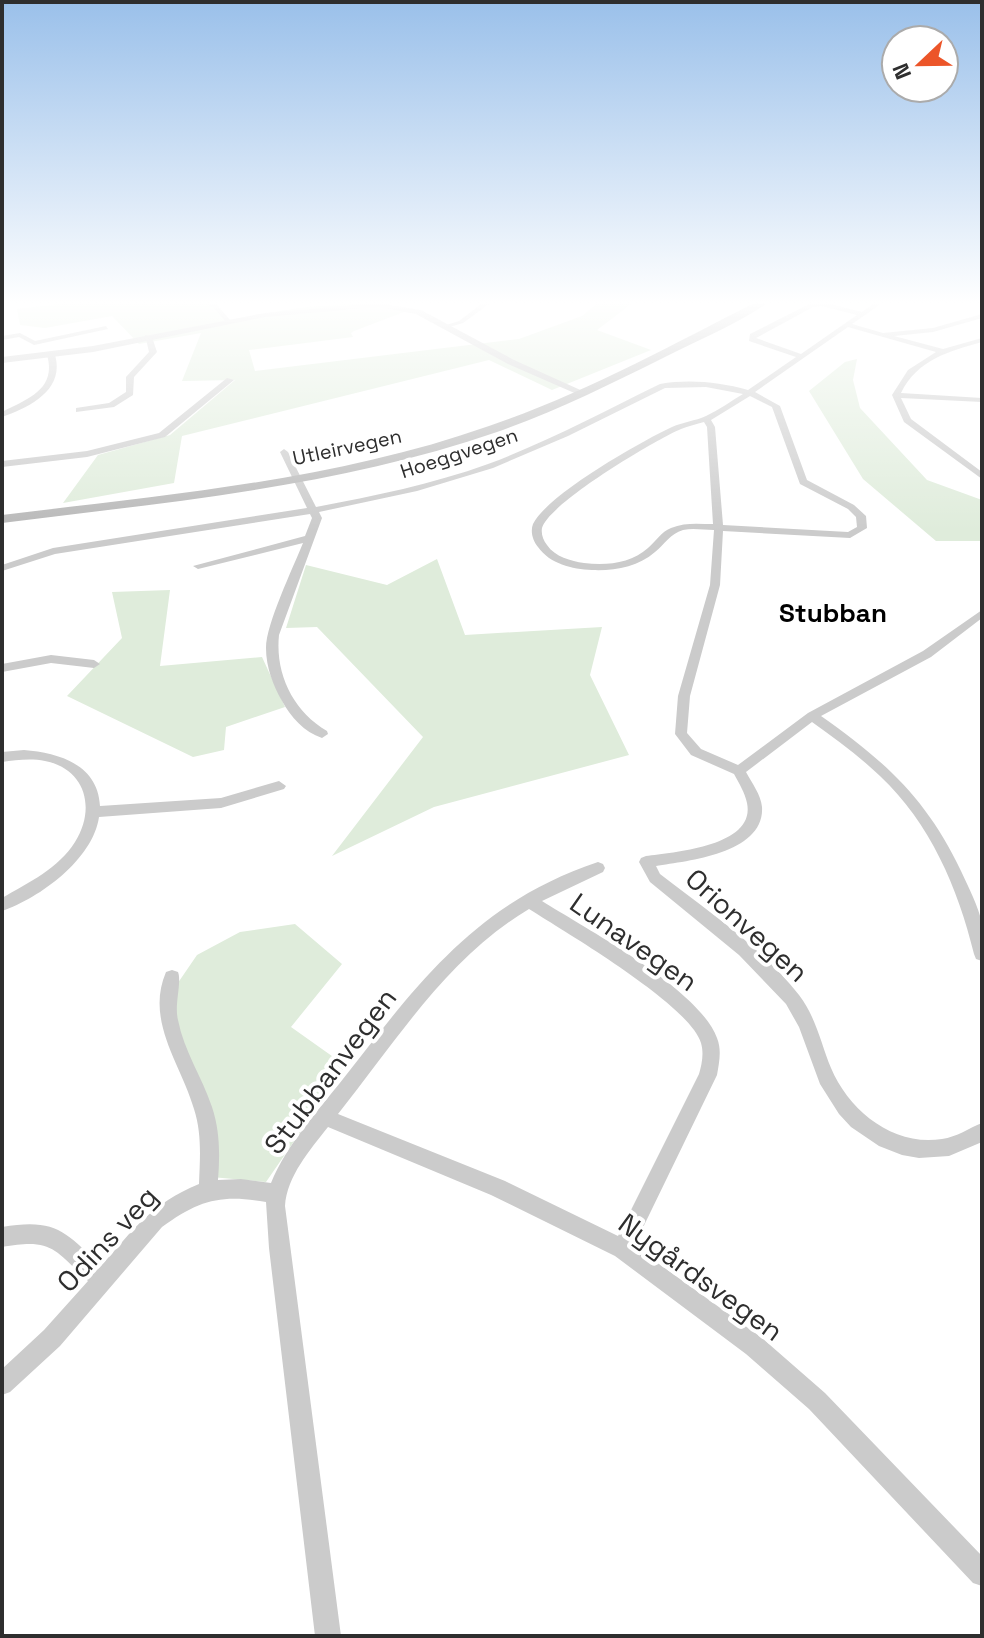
<svg xmlns="http://www.w3.org/2000/svg" width="984" height="1638" viewBox="0 0 984 1638" font-family="'Space Grotesk',sans-serif">
  <style>
    .green { fill: #dfecdb }
    .lines { fill: none; stroke-linecap: round; stroke-linejoin: round }
    .minor { fill: #cbcbcb; fill-rule: evenodd }
    .tertiary { fill: #cbcbcb; fill-rule: evenodd }
    .secondary { fill: #b8b8b8; fill-rule: evenodd }
    .labels { text-anchor: middle; dominant-baseline: central; stroke-width: 8; stroke-linejoin: round; paint-order: stroke }
    .far-street-label { font-size: 20px; fill: #2e2e2e; stroke: #fff }
    .far-district-label { font-size: 26px; font-weight: bold; fill: #000; stroke: #fff }
    .near-street-label { font-size: 28px; fill: #2e2e2e; stroke: #fff }
  </style>
  <rect width="100%" height="100%" fill="#fff"/>
  <path class="green" d="M83,301H214L229,320C290,309 348,297 409,310L354,331L351,333L353,337L249,350L255,371L519,339L582,316L600,301H635L597,330L651,350L552,390L489,360L182,436L174,483L63,503L98,455L170,435L235,380L182,381L201,333L139,344L112,316L45,328L20,325L17,309Z
    M857,359L853,380L860,408L927,480L982,500V541H936L863,479L809,391L845,362Z
    M437,559L465,635L602,627L590,675L629,755L434,807L332,856L423,737L317,627L286,628L306,565L387,585Z
    M170,590L160,666L262,657L285,707L226,727L224,750L193,757L67,696L122,638L112,592Z
    M295,924L342,964L291,1027L346,1066L266,1182L211,1177L209,1117L171,1028V993L197,955L240,932Z"/>
  <g class="lines">
    <path class="minor" d="M198,301L217,305L231,321L226,322L213,307Z
      M485,301H493L463,323L446,328L443,326L459,321Z
      M877,301H885L852,324L883,333L933,328L982,314V318L933,332L894,336L943,349L982,338V342C949,351 917,360 901,393L982,398V402L901,398L911,419L982,472V479L904,422L892,395L908,370L936,352L848,327L755,392L780,406L807,480L854,505L866,516L867,528L850,538L723,531L720,585L690,696L687,733L701,749L738,765L808,713L923,651L982,610V618L931,657L821,716C885,761 927,799 961,871C969,888 978,906 982,923C984,935 982,949 982,961L976,959L974,954C958,888 930,823 880,776C859,756 836,739 812,722L746,772C752,783 761,795 762,807C765,853 689,861 656,866L660,874C708,911 761,947 799,995C816,1017 821,1044 831,1068C849,1111 894,1147 942,1139C957,1137 969,1128 982,1123V1142L949,1156L919,1158L902,1155L879,1146L851,1127L839,1114L820,1084L799,1027L786,1004L739,955L650,882L639,862L641,858L646,856C675,852 756,846 747,803C745,793 739,783 734,774L691,755L675,734L678,696L710,585L714,530C704,530 693,528 683,530C670,534 665,544 655,552C638,567 614,571 592,570C572,569 550,564 538,547C533,541 530,532 533,524C548,494 640,442 672,427C683,422 695,421 706,416C719,410 731,401 743,394L706,387L665,388L568,436L493,468L417,491L319,512L322,518L279,635C275,674 293,711 327,731L328,734L322,738C304,732 291,717 282,701C273,685 266,667 266,648C266,624 293,568 303,543L198,569L193,566L305,536L312,518L310,514L55,554L2,571V565L53,548L307,508L280,452L284,449L288,452L316,507C374,496 433,484 488,464C547,442 603,412 660,384C689,379 719,382 748,390L796,357L749,341L750,334L811,303L822,302L862,312ZM822,306L857,315L801,354L756,338L813,307ZM750,396L772,407L800,484L848,509L856,517L857,527L848,532L723,525L715,427L711,420ZM704,422L707,427L713,524C699,524 685,522 671,528C661,532 656,541 648,548C631,563 607,566 584,563C571,561 555,557 547,545C543,540 541,534 542,528C549,503 655,440 681,429C688,426 697,424 704,422Z
      M106,326L108,329L34,345L19,337L2,340V336L20,333L35,341Z
      M145,335L152,337L157,352L134,377L133,395L114,407L76,412V408L109,403L126,392V377L149,352Z
      M51,353L55,355C65,390 30,407 2,417V412C28,399 57,389 47,355Z
      M227,378L234,380L165,437L87,457L2,467V461L87,451L159,433Z
      M51,655L94,660L100,664L94,668L51,663L2,672V664Z
      M24,750C60,753 98,765 100,806L221,798L279,781L286,786L284,789L221,808L99,817C93,859 40,898 2,911V898C28,883 59,868 75,842C96,809 86,769 45,761C31,758 16,760 2,762V752Z
      M598,862L603,864L605,868L603,872L542,901C588,930 699,989 717,1038C722,1050 719,1063 717,1075L634,1246L762,1338L825,1393L982,1556V1586L973,1583L809,1409L746,1354L615,1256L491,1195L328,1127C310,1150 287,1176 285,1206L341,1636H315L269,1248L266,1202C221,1194 199,1200 162,1227L60,1346L10,1392L2,1395V1369L44,1330L88,1281C54,1249 52,1238 2,1247V1227C55,1218 65,1231 101,1266C134,1229 151,1204 199,1184C200,1158 202,1134 194,1109C181,1064 145,1021 166,972L172,970L178,972C182,982 174,1005 178,1020C184,1051 202,1077 212,1107C220,1131 220,1155 218,1180L241,1179L271,1183C287,1144 317,1112 343,1079C419,982 476,903 598,862ZM529,909C565,932 690,1005 701,1043C704,1053 702,1064 699,1074L618,1236L505,1181L338,1114C397,1040 447,958 529,909Z"/>
    <path class="tertiary" d="M378,303L421,310L514,360L587,393L579,395L508,364L416,314L378,307L265,317L93,352L2,363V357L93,346L265,313Z"/>
    <path class="secondary" d="M758,301H770C739,324 698,340 663,358C609,385 554,412 497,432C338,487 168,502 2,523V515C165,495 333,481 489,426C583,394 670,346 758,301Z"/>
  </g>
  <linearGradient id="sky" x2="0" y2="1"><stop stop-color="#9ac0ea"/><stop offset="0.57" stop-color="#fff"/><stop offset="1" stop-color="#fff" stop-opacity="0"/></linearGradient>
  <rect width="984" height="531" fill="url(#sky)"/>
  <g class="labels">
    <g class="far-street-label">
      <text transform="translate(347 447) rotate(-12)">Utleirvegen</text>
      <text transform="translate(459 453) rotate(-18)">Hoeggvegen</text>
    </g>
    <g class="far-district-label">
      <text x="833" y="613">Stubban</text>
    </g>
    <g class="near-street-label">
      <text transform="translate(747 925) rotate(42)">Orionvegen</text>
      <text transform="translate(634 942) rotate(35)">Lunavegen</text>
      <text transform="translate(330 1071) rotate(-53)">Stubbanvegen</text>
      <text transform="translate(107 1239) rotate(-47)">Odins veg</text>
      <text transform="translate(701 1277) rotate(36)">Nygårdsvegen</text>
    </g>
  </g>
  <rect width="984" height="1638" fill="none" stroke="#2e2e2e" stroke-width="8"/>
  <g transform="translate(920 64) rotate(248)"><circle r="38" fill="#ffffff" stroke="#ababab" stroke-width="2"/>
  <path d="M0-6L14 30L0 20L-14 30Z" fill="#ec5529"/>
  <text y="-12" font-size="22" font-weight="bold" text-anchor="middle" fill="#2e2e2e">N</text>
  </g>
</svg>
